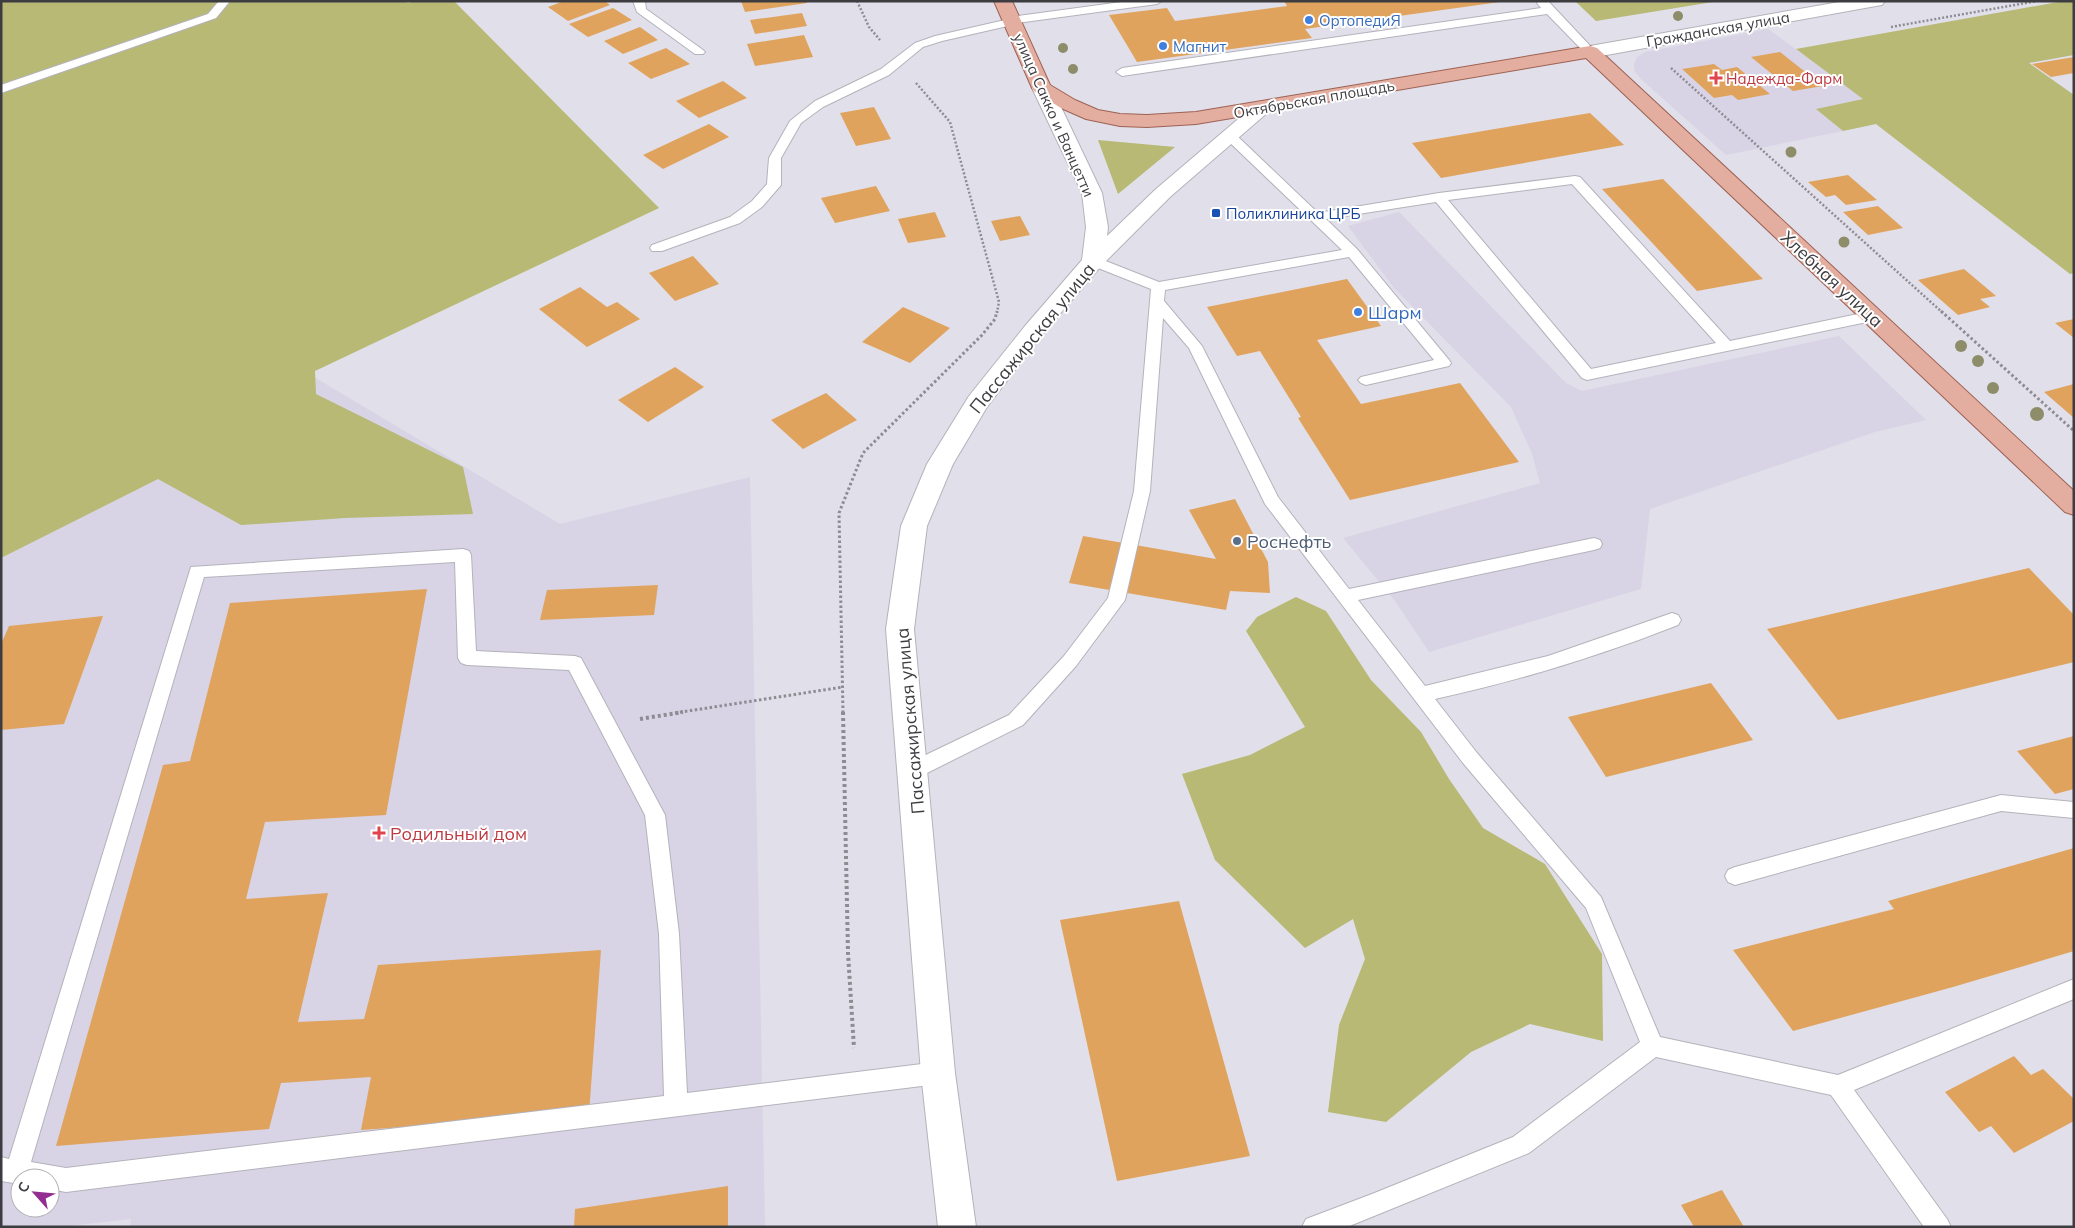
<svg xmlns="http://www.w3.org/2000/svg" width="2075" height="1228" viewBox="0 0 2075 1228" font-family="Mulish,sans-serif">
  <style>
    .built { fill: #d8d4e5; fill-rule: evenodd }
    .green { fill: #b7b974 }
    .building { fill: #dfa35e }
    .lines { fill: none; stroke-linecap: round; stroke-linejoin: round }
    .service-casing { stroke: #b4b2bb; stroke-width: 2 }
    .minor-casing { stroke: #b4b2bb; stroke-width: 2 }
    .tertiary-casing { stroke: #b4b2bb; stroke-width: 2 }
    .primary-casing { stroke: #9d6254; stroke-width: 2 }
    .path-far2 { stroke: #8e8c93; stroke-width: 2.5; stroke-dasharray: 2 2; stroke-linecap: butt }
    .path-far1 { stroke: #8e8c93; stroke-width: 3; stroke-dasharray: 2.5 2.5; stroke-linecap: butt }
    .path { stroke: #8e8c93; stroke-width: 4; stroke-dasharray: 3 3; stroke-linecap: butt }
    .service { fill: #fff; fill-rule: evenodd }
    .minor { fill: #fff; fill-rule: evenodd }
    .tertiary { fill: #fff; fill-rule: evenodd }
    .primary { fill: #e3ad9f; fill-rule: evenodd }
    .tree { fill: #8e8d6a }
    .shop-dot { fill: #3f7fe0; stroke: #fff; stroke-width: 2 }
    .health-dot { fill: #e0444e; stroke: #fff; stroke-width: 2 }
    .transit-dot { fill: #1a4fb4; stroke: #fff; stroke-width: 2 }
    .service-dot { fill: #5c6f8a; stroke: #fff; stroke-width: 2 }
    .labels { text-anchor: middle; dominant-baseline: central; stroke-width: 4; stroke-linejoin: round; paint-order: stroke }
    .far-shop-label { font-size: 15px; fill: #366cbe; stroke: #fff; text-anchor: start }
    .far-street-label { font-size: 15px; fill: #3d3c40; stroke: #fff }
    .far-health-label { font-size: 15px; fill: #be3a42; stroke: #fff; text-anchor: start }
    .far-transit-label { font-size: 15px; fill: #164399; stroke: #fff; text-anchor: start }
    .street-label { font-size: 18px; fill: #3d3c40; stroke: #fff }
    .shop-label { font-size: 18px; fill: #366cbe; stroke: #fff; text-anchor: start }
    .service-label { font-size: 18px; fill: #4e5e75; stroke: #fff; text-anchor: start }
    .health-label { font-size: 18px; fill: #be3a42; stroke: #fff; text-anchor: start }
  </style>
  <rect width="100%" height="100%" fill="#e1dfe9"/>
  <path class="built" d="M1768,29L1864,99L1817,109L1843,131L1726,155L1641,79L1634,70V64L1637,57L1645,52Z
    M1399,212L1566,383L1582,391L1839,336L1926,420L1875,432L1650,509L1641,589L1429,652L1395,601L1343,538L1540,483L1532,454L1511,407L1394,288L1348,226Z
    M309,374L560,524L750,477L765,1227H130L131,1219L59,1227H1V520ZM20,1178H50V1208H20Z"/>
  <path class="green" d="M1,1H405L408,3L415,1H454L659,208L315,371L316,394L463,467L473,514L345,518L241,525L158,479L1,558Z
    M1575,1H1719L1596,21Z
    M2064,1H2074V55L2029,63L2074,95V273L2070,274L1876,124L1843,131L1816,109L1863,99L1796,49Z
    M1098,140L1175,147L1118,194Z
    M1296,597L1326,611L1371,680L1421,732L1449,779L1483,828L1545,864L1602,954L1603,1041L1530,1024L1471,1052L1386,1122L1328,1112L1339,1025L1365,959L1353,919L1305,948L1215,860L1182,774L1250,755L1305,727L1246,631L1257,617Z"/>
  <path class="building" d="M564,1H605L610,5L568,21L548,7Z
    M741,1H806L807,3L745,12Z
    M1284,1H1500V2L1305,29L1312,38L1137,62L1109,15L1167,8L1175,21L1287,6Z
    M613,8L632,20L588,37L569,24Z
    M802,13L807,26L755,34L750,20Z
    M640,27L658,40L623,54L604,41Z
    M804,35L813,57L755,66L747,44Z
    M666,48L690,64L651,79L628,63Z
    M1780,52L1823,86L1793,91L1751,57Z
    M2074,57V73L2051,77L2032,64Z
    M1714,64L1722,70L1737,67L1770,94L1738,100L1732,95L1714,98L1682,69Z
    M723,81L747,98L699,118L676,101Z
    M874,107L891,139L856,146L840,113Z
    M1590,113L1624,145L1441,178L1412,143Z
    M709,124L729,137L663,169L643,155Z
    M1848,175L1877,200L1846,205L1835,195L1826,197L1808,182Z
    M1663,179L1763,279L1697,291L1602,189Z
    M876,186L890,211L835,223L821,198Z
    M1878,206L1903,228L1868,235L1843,212Z
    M935,212L946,237L908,243L898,219Z
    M1020,216L1030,235L1000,241L991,221Z
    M693,256L719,284L675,301L649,273Z
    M1964,269L1996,296L1980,299L1990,307L1958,315L1918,280Z
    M1347,279L1381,326L1317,340L1361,404L1460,383L1519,462L1350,500L1298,418L1301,417L1260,351L1237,356L1207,307Z
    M580,287L607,307L617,302L640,319L587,347L539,309Z
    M903,307L950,328L910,363L862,342Z
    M2074,319V338L2055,323Z
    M675,367L704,387L648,422L618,400Z
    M2074,384V418L2044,392Z
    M826,393L857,420L803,449L771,420Z
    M1235,499L1268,562L1270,593L1230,591L1226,610L1069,583L1083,536L1216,559L1189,510Z
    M2029,568L2074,615V662L1838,720L1767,629Z
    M658,585L654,615L540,620L547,590Z
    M427,589L386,815L265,822L246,899L328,893L298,1022L364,1019L378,965L601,950L589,1114L361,1130L371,1077L281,1083L269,1129L56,1146L163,765L190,761L230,603Z
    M103,616L64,724L1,730V644L9,626Z
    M1711,683L1753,740L1606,777L1568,717Z
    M2074,736V789L2055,794L2017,751Z
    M2074,848V951L1953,987L1793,1031L1733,950L1894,909L1888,901Z
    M1179,901L1250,1156L1117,1181L1060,920Z
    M2014,1056L2031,1075L2043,1069L2074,1099V1121L2014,1153L1991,1126L1979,1132L1945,1092Z
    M728,1186V1227H574L575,1209Z
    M1722,1190L1744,1227H1694L1681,1205Z"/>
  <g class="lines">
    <g class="service-casing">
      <path id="service" d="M219,1H230L216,18L1,93V85L208,14Z
        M633,1H645L646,9L703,50L705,52L703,54H695L637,12Z
        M1129,1H1162L1157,4L1017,23L1012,25L942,41L923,47L889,75L823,107L801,123L781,158V185L762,207L740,223L662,251H652L650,248L652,245L730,217L752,201L767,184L769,158L790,121L815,101L881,69L915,43L935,36L1005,20L1011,17Z
        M1539,1H1548L1594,50L1596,52L1594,54H1586L1547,14L1122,76L1116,72L1122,68L1541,8L1537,3Z
        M1230,132L1234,133L1318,213L1439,193L1575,176L1580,177L1730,341L1872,311L1877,313L1879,316L1877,319L1872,321L1587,380L1582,378L1436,202L1326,219L1357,249L1449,360L1451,363L1449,366L1366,385L1361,383L1358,380L1361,377L1434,360L1349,257L1165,290L1164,301L1202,346L1278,497L1349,589L1594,538L1600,540L1602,544L1600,548L1594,550L1358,600L1425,686L1548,656L1672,613L1678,615L1681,620L1678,625C1599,656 1518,681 1435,699L1477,753L1601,897L1660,1037L1838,1075L2074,979V999L1854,1090L1947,1219L1951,1227H1924L1831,1095L1656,1057L1529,1153L1347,1227H1302L1306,1219L1372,1194L1513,1137L1640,1042L1586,908L1463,763L1265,504L1189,348L1163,318L1150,491L1125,600L1076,666L1023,725L921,776L914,778L907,776L904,770L907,764L1009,715L1064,656L1108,598L1134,491L1151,289L1088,264L1086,261L1088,258H1098L1159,282L1342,250L1226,139L1224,136L1226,133ZM1572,184L1716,343L1591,369L1448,200Z
        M463,549L469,551L471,555L476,651L575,656L581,658L665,815L679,934L687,1093L938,1062L946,1065L949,1073L946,1081L938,1084L66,1192L50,1189V1178H20V1184L1,1181V1157L9,1159L191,567ZM455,562L458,658L461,663L467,665L569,670L645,815L659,934L664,1096L66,1168L31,1162L204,577Z
        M2001,795L2074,802V818L2001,811L1735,885L1728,882L1725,876L1728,870L1735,867Z"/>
    </g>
    <g class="minor-casing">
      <path id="minor" d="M1845,1H1885L1882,5L1876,6L1590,58L1583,56L1581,52L1583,48L1590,46Z"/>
    </g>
    <g class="tertiary-casing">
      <path id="tertiary" d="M1042,82L1049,84L1052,88L1102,193L1108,227L1107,236L1156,189L1257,103L1264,101L1271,103L1274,107L1170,197L1101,266L1041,336L987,407L953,464L927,526L914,629L955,1073L976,1227H938L921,1073L886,629L901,526L927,464L969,396L1025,326L1082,260L1086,227L1082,193L1032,88L1035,84Z"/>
    </g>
    <g class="primary-casing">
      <path id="primary" d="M994,1H1012L1050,85L1075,100L1098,110L1120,114L1147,115L1196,112L1590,46L1597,48L2074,491V515L2065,512L1586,58L1196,124L1147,127L1120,126L1086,119L1061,108L1035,92L1032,88Z"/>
    </g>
    <path class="path-far2" d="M857,1L869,27L880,40
      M1891,27L2037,1
      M1671,68L1943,313
      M916,83L950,122L999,302L997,313"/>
    <path class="path-far1" d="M1941,311L2074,431
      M675,713L843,687
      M843,713L839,513L863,453L982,335L995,319L997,311"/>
    <path class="path" d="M843,712L848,953L854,1048
      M640,719L683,712"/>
    <use href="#service" class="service"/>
    <use href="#minor" class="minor"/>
    <use href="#tertiary" class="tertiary"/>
    <use href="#primary" class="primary"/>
  </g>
  <g class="tree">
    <circle cx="1678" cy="16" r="5"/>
    <circle cx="1063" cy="48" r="5"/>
    <circle cx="1073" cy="69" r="5"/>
    <circle cx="1791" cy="152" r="5.5"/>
    <circle cx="1844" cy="242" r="5.5"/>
    <circle cx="1961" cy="346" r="6"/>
    <circle cx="1978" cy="361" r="6"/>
    <circle cx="1993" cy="388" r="6"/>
    <circle cx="2037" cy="414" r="7"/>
  </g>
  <g class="shop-dot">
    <circle cx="1309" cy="20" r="5"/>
    <circle cx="1163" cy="46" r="5"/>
    <circle cx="1358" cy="312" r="5"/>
  </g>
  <g class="health-dot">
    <path d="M1713.5 70.5h5v5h5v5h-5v5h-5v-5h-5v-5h5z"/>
    <path d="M376.5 825.5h5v5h5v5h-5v5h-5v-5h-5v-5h5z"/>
  </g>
  <rect class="transit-dot" x="1211" y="208" width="10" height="10" rx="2.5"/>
  <circle class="service-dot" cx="1237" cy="541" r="5"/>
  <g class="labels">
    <g class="far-shop-label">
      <text x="1319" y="20">ОртопедиЯ</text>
      <text x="1173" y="46">Магнит</text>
    </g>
    <g class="far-street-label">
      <text transform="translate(1718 29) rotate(-10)">Гражданская улица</text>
      <text transform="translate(1314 99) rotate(-10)">Октябрьская площадь</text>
      <text transform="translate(1054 115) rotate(66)">улица Сакко и Ванцетти</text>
    </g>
    <g class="far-health-label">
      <text x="1726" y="78">Надежда-Фарм</text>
    </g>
    <g class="far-transit-label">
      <text x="1226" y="213">Поликлиника ЦРБ</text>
    </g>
    <g class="street-label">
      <text transform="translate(1832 279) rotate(43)">Хлебная улица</text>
      <text transform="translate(1032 338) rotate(-51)">Пассажирская улица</text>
      <text transform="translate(910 721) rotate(-95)">Пассажирская улица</text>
    </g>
    <g class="shop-label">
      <text x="1368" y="312">Шарм</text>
    </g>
    <g class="service-label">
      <text x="1247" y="541">Роснефть</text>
    </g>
    <g class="health-label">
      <text x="390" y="833">Родильный дом</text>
    </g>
  </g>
  <rect width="2075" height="1228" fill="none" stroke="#3d3c40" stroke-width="5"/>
  <g transform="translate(35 1193) rotate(297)"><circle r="24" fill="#ffffff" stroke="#b1b1b3"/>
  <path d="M0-4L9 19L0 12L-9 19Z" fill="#932d92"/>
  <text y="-8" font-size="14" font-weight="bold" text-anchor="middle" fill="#3d3c40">С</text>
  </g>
</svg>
